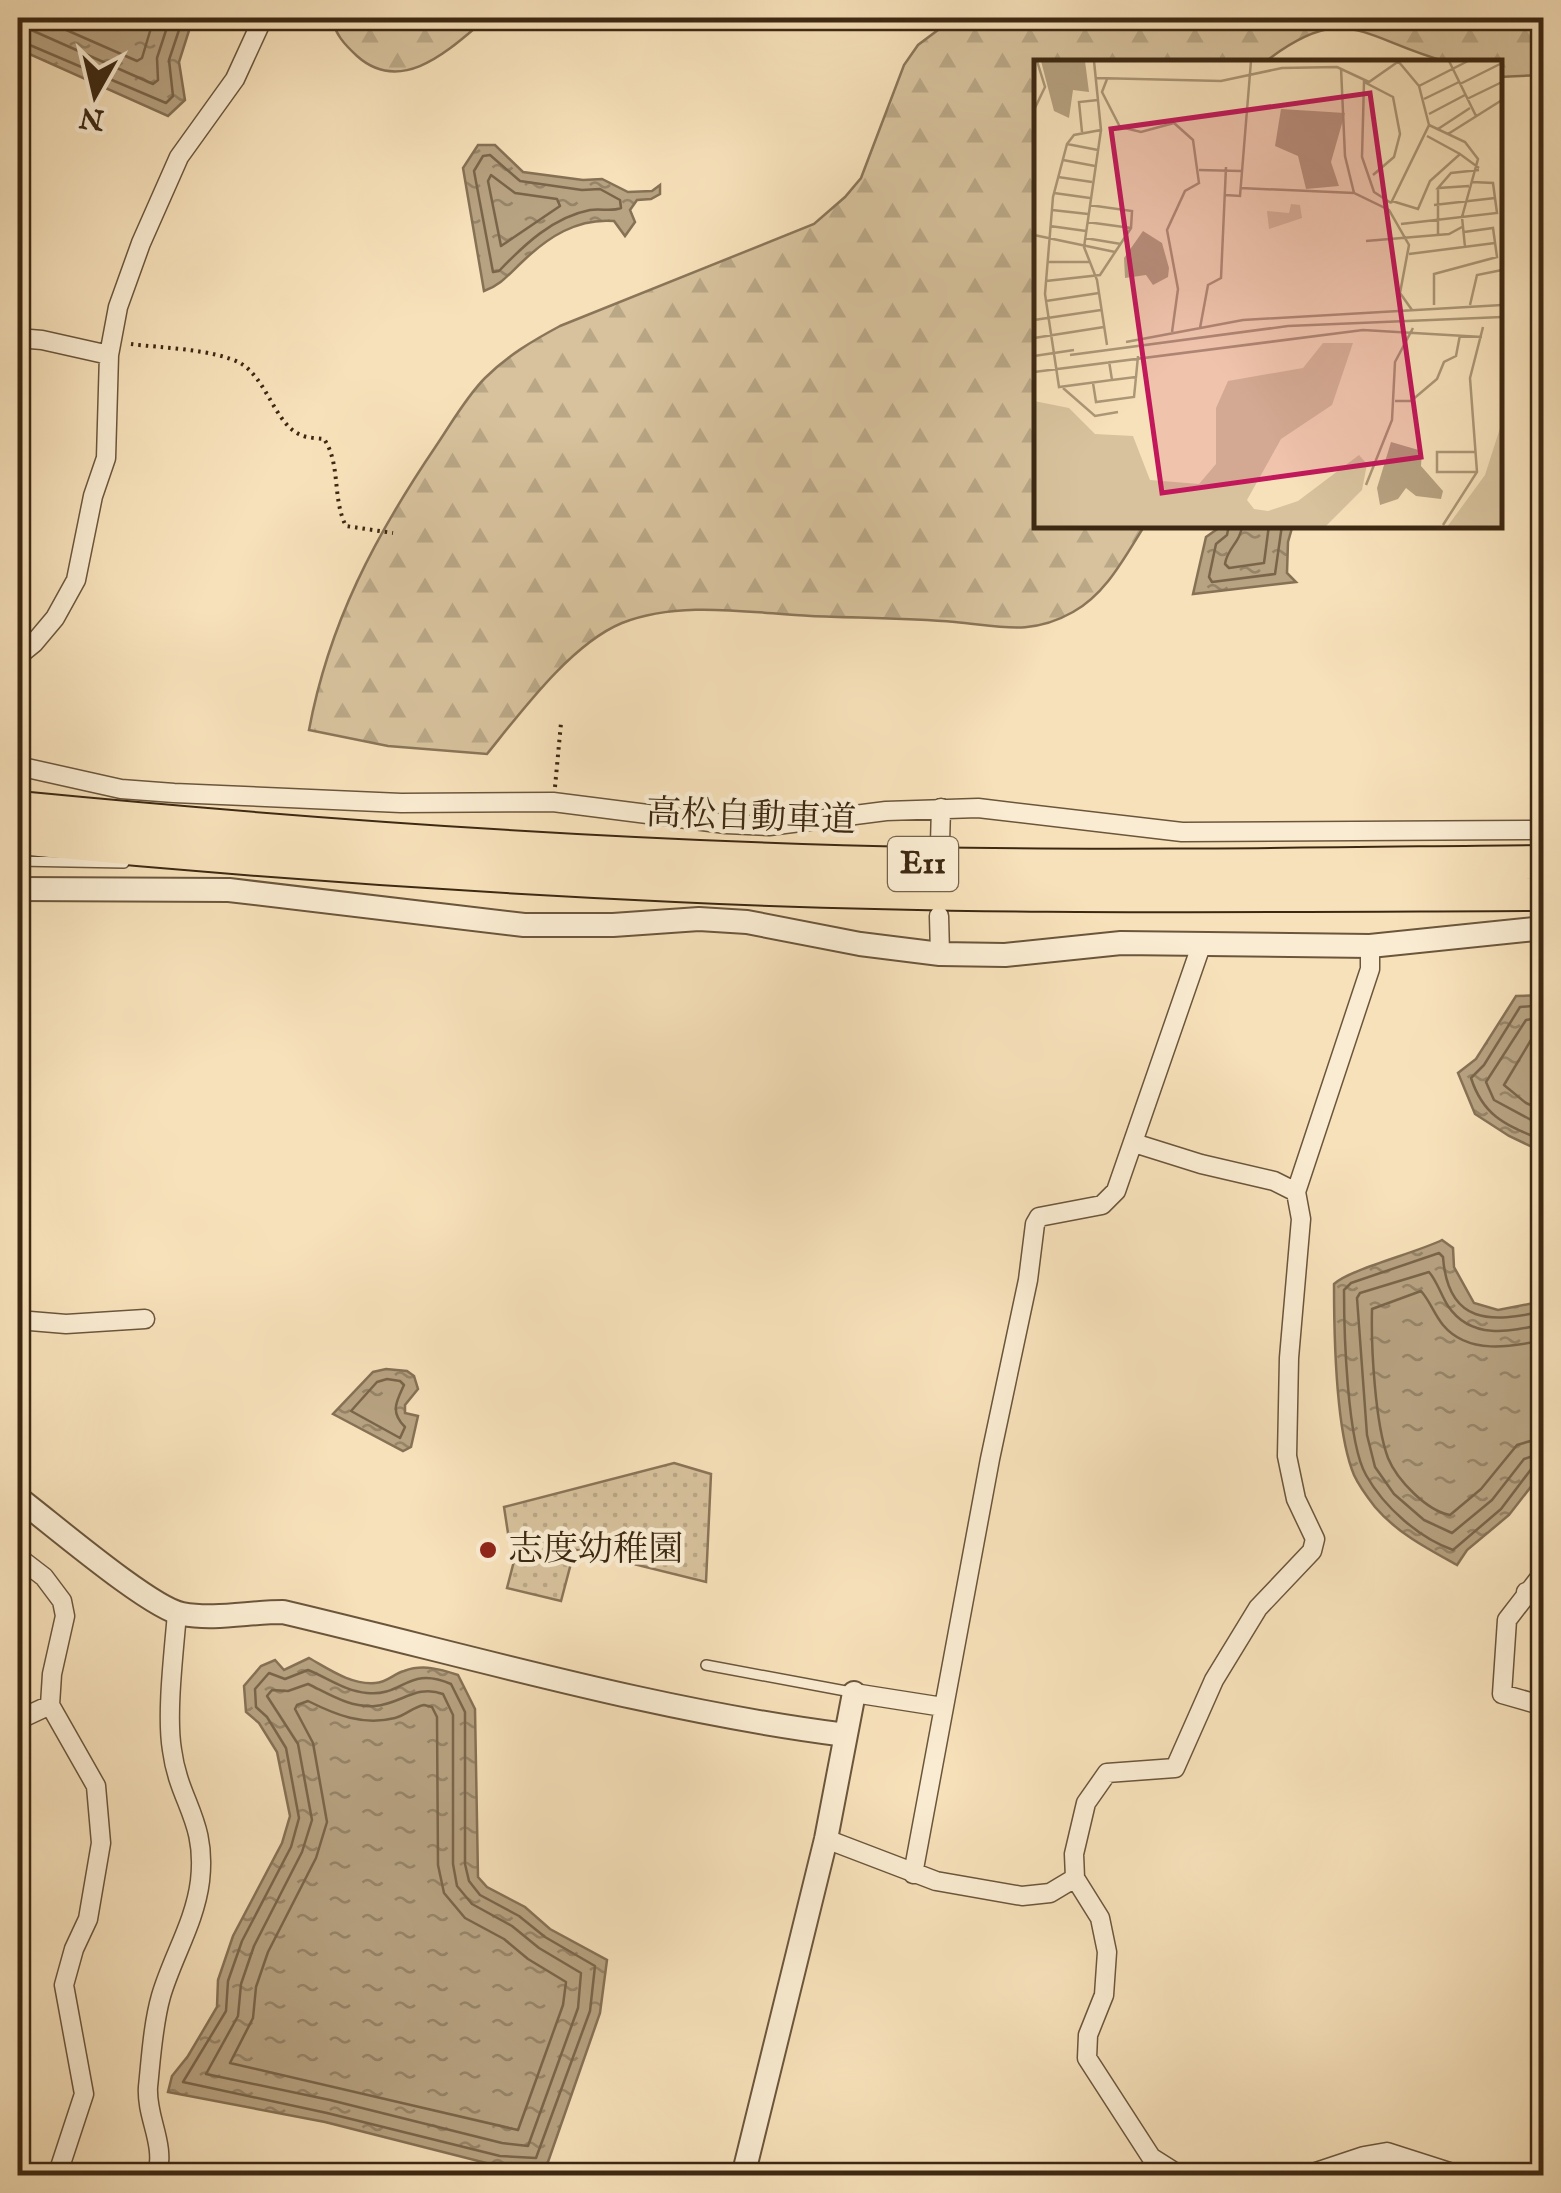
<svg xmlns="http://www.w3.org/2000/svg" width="1561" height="2193" viewBox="0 0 1561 2193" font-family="'IM FELL English','Noto Serif JP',serif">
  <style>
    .green { fill: url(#green-dots); stroke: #8a7558; stroke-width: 2.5 }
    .forest { fill: url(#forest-firs); stroke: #8a7558; stroke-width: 2.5 }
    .water { fill: url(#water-ripples); stroke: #867155; stroke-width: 2.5 }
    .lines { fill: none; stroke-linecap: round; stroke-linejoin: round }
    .shore { stroke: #7a654a; stroke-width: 2.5 }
    .service-casing { stroke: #6b563c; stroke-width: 12 }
    .minor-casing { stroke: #6b563c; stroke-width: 21 }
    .tertiary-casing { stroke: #6b563c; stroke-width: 26 }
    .motorway-casing { stroke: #3c2812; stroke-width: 36 }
    .path { stroke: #3c2812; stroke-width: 4; stroke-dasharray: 2.5 5; stroke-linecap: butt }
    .service { stroke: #faecd2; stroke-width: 9 }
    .minor { stroke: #faecd2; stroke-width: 18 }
    .tertiary { stroke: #faecd2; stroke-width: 22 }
    .motorway { stroke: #f7e1ba; stroke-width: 32 }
    .poi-dot { fill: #8f2418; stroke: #faecd2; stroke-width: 4 }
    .labels { text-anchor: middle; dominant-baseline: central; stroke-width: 9; stroke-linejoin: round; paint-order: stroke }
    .shield { fill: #faecd2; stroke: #75634c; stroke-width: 2.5 }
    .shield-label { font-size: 32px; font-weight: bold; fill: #3c2812 }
    .street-label { font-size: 35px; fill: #3c2812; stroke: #faecd2 }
    .poi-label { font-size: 35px; fill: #3c2812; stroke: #faecd2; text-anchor: start }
    .inset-road { fill: none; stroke: #ac9777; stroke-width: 2.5 }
    .view { fill: #c2185b; fill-opacity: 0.15; stroke: #c2185b; stroke-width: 5 }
    .inset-edge { fill: none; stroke: #3c2812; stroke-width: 5 }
  </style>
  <defs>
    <pattern id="green-dots" width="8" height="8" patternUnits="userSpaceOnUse" patternTransform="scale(2.5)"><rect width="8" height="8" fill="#d7c29d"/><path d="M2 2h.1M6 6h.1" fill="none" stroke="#b9a786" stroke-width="1.8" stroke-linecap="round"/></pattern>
    <pattern id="forest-firs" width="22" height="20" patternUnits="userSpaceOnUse" patternTransform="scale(2.5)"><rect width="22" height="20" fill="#d7c29d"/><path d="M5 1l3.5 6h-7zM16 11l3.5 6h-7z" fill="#b9a786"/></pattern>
    <pattern id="water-ripples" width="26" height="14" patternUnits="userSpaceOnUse" patternTransform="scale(2.5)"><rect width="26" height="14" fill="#b7a281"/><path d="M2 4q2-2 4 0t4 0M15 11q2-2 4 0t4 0" fill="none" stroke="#968468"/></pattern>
  </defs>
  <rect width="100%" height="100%" fill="#f7e1ba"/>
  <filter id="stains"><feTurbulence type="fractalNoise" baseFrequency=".002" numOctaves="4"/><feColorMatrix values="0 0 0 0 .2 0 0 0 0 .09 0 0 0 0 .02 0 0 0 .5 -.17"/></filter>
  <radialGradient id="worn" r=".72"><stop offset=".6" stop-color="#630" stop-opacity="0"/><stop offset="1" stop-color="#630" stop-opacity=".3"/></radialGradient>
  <path class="green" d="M674,1463L711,1474L706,1582L508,1533L504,1507Z
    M520,1538L574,1552L561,1601L507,1588Z"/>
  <path class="forest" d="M331,18H487C452,47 403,97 357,56C343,43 337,36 331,18Z
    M954,18H1543V75L1499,77L1498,62C1481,62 1460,66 1444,61C1362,38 1345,0 1265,62H1036V525H1145C1125,556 1107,593 1073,612C1031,636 1000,626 955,622C908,618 859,618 811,616C751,613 680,600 622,623C571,644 521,712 487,754L388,746L309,730C329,623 375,536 436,446C451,424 466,397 485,378C507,356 532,341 560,326L814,224L845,197L861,178L904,65L918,45Z"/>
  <path class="water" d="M18,18H193L179,62L185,100L168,116L18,49Z
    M478,145H495L523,172L583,180L602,179L628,192L652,191L660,185V194L651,199L637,200L630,210L635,222L625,236L614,221C577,218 548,237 522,262C509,274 501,285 484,291L463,168Z
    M1223,525H1285L1292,528L1288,542L1287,573L1296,582L1193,594L1206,537Z
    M1543,995H1544L1543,1152L1509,1136L1475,1114L1458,1073L1476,1059L1516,996Z
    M1442,1240L1453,1248L1454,1267L1474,1303L1498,1310L1544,1301L1543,1471L1509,1515L1467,1550L1457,1565C1428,1549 1397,1533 1375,1507C1368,1498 1359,1486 1354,1475C1336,1432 1334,1333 1334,1284C1350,1269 1416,1253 1442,1240Z
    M386,1369L407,1371L414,1376L418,1389L405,1405V1413L418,1416L411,1447L403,1451L333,1414L373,1372Z
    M309,1658C329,1669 351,1685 375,1683C388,1682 393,1674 404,1671C423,1664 440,1669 458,1675L475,1709L478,1877L487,1887L525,1907L550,1929L607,1960L600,2013L548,2162L539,2168L498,2166L325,2122L168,2092L172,2076L188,2056L217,2007L218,1980L233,1936L282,1843L290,1816L277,1752L259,1723L246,1712L244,1686L261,1666L275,1660L284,1670Z"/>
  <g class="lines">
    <path class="shore" d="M39,18L137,61L142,58L154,18
      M18,28L29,29L153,84L158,80L157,58L170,18
      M18,40L166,103L173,96L169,60L183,18
      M490,155L520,181L582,190L600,189L620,200L621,208C611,212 601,208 590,210C553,217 524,245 499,271L493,272L474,171L483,156Z
      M491,175L515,193L557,199L560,206L501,246L488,181Z
      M1229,525L1227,535L1216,544L1209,577L1212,582L1275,574L1282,525
      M1242,525C1241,542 1227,548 1225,564L1229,568L1264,563L1269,525
      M1544,1005L1520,1007L1484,1065L1471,1078C1484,1118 1507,1125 1544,1141
      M1544,1017L1526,1020L1486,1082L1494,1100L1544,1127
      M1544,1033L1534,1035L1504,1085L1526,1103L1544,1111
      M1544,1311C1491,1323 1448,1325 1443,1257L1439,1253L1351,1283L1344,1290C1344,1331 1347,1442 1366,1475C1384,1507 1419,1538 1453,1550L1501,1509L1532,1468L1544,1465
      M1544,1324C1509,1332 1471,1340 1448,1306C1441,1295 1437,1281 1429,1272L1360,1293L1357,1298L1367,1435L1375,1467L1394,1494L1424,1520L1452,1533L1492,1500L1524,1459L1544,1452
      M1544,1340C1511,1347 1468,1355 1443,1325C1434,1314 1430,1301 1421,1291L1372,1309C1371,1347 1375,1423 1388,1458C1397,1480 1427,1511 1450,1515L1481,1489L1517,1445L1544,1437
      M387,1379L400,1381L404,1385C396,1402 390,1412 405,1427L400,1438L351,1411L377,1382Z
      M308,1670C328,1678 345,1691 367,1693C403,1697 408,1665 451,1684L465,1712V1864L469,1881L480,1895L519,1916L545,1937L595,1966L590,2011L536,2158L500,2156L327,2113L183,2082L226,2011L228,1981L242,1941L291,1847L299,1818L286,1748L267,1717L256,1707L255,1689L269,1673L285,1679Z
      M308,1684C329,1694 350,1708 375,1706C401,1704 416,1684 443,1694L453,1715V1864L457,1886L472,1904L512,1926L539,1948L581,1973L578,2008L528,2146L502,2143L330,2100L206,2074L238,2016L241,1984L254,1946L302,1852L312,1820L298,1744L267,1696L272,1690L288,1691Z
      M308,1701C336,1715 363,1726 395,1718C406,1715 413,1707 424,1705L432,1707L437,1717L438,1865L444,1893L465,1918L504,1939L528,1959L566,1982L563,2005L518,2130L230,2063L253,2018L256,1987L268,1952L316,1858L327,1822L313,1743L295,1709L297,1705Z"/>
    <g class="service-casing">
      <path id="service" d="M18,861L124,863
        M706,1665L851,1692"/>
    </g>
    <g class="minor-casing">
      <path id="minor" d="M18,338L42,340L109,355
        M18,656L34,643L55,618L76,580L93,496L106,458L109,355L118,307L141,243L179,157L235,79L263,18
        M18,766L121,789L174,793L401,803L553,802L726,824L769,826L886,811L978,808L1182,832L1544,830
        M940,843L941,808
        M939,916L940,954
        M1134,1143L1201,1164L1274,1181L1296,1192
        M18,1320L66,1324L145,1319
        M18,1557L44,1577L62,1601L65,1616L52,1674L50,1705L96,1786L101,1843L88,1919L74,1949L64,1985L84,2094L57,2176
        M1544,1572L1507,1620L1502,1694L1544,1706
        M1526,1592L1544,1602
        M854,1693L943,1707
        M18,1720L50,1705
        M826,1839L936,1881L1022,1896L1050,1893L1075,1878
        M913,1874L990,1459L1028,1280L1035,1224L1039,1217L1102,1205L1116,1191L1202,943
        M157,2176C166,2143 146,2118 148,2087C151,2058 153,2024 161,1996C172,1958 195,1922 200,1881C207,1820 179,1803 172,1750C166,1714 174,1651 177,1613
        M1181,2176L1151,2157L1087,2058L1088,2035L1104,1995L1107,1952L1100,1918L1075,1878L1074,1854L1086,1803L1107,1773L1175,1768L1214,1680L1258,1608L1312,1551L1315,1539L1296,1499L1287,1456L1289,1358L1301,1219L1296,1192L1370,969V946
        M1304,2176L1364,2156L1387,2152L1462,2176"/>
    </g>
    <g class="tertiary-casing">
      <path id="tertiary" d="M18,889L229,890L524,925H613L699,919L747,922L860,944L940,954L1005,955L1121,943L1370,946L1544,928
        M18,1498C50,1522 150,1608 182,1614C215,1620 249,1612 283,1612C470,1656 655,1711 846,1735
        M743,2176L826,1839L854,1693"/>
    </g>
    <g class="motorway-casing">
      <path id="motorway" d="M18,808C318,837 619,858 922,864C1129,868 1336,864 1544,862
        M18,838C236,859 456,875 676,885C965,899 1254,895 1544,894"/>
    </g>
    <path class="path" d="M131,344C161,348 214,349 240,363C267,378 275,425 301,435C307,438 317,438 324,439C341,464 332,499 346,526L393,533
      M555,787L561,723"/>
    <use href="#service" class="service"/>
    <use href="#minor" class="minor"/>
    <use href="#tertiary" class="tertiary"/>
    <use href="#motorway" class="motorway"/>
  </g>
  <circle class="poi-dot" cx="488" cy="1550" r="10"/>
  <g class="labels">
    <rect class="shield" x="888" y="837" width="70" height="54" rx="8"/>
    <g class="shield-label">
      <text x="923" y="864">E11</text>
    </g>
    <g class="street-label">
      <text transform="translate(751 818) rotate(2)">高松自動車道</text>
    </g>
    <g class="poi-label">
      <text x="508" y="1550">志度幼稚園</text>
    </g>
  </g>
  <g transform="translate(1034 60)">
    <rect width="468" height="468" fill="#f7e1ba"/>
    <path d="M257,144L266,145L268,158L235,169L233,151L255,153Z" fill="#d7c29d"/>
    <path d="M289,283H319L298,345L247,379L213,440L220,449L234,451L264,441L325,395L333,404L328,430L291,467H0V341L35,348L61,374L99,376L116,420L165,424L182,404V348L194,321L269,308ZM467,365V467H413L451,415Z" fill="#d7c29d"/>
    <path d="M7,1H51L55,32L39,30L35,58L20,51ZM247,49L311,53L297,102L305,126L272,129L264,96L241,86ZM109,171L128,183L135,208L134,217L119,225L112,215L91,218L90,198ZM357,382L388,391L387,406L409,431L407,439L382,436L372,428L364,439L346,445L343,428Z" fill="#b7a281"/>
    <path class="inset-road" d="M60,1L67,70L50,187L63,220L73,285M415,1L442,56M307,8L311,96L320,133M62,18L187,21L248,8L303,7L335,22L365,1M73,19L68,32L86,67L107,72L140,63L159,80L165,123L151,131L133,170L144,229L138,272M426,24L468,3M385,26L434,1M390,39L425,22M433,39L468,22M0,50L11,27L3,1M395,54L431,35M395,65L431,82L444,99L428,157L431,187M404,69L436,48M67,70L40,75L33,84L19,137L11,234L25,327L78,320L75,301M48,72L45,42L64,40M414,74L468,40M393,76L426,94M33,84L64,90M29,100L61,106M165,110L207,111M339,115L360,97L366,74L359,37L330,22L328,97L340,132L357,143M24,117L58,122M435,126L404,128L417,113L445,110M206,128L320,133L355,150L375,185L366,233L378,250M404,128V176M20,133L56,138M191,135L206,136L217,1M358,141L384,149L396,121L426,94L445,108M357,143L395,65L385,26L364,1M400,145L461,138M18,150L54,154M53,162L97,168M367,164L463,153L459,123L438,122M16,166L52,171M0,175L81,192M51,178L87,184M332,181L415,174L428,167M375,194L461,183M14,202H56M12,221L66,215L97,168L98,151L55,145M12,241L65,233M400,245V214L463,197L459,168L430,172M436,245L443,215L468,210M0,260L67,250M166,268L174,225L187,218L192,107M0,278L70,267M92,282L209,260L468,245M36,295L254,266L468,257M0,296L40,290M0,312L329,270L448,277M78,320L102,317L104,296M59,323L62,342L100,337L102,317M29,328L61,356L84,352M361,341H377L403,319L410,302L422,296L426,275M442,392H403V412H443M332,425L358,360L361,302L379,268M409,465L443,412L436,318L449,267"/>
    <path class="view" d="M336,33L387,397L128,433L77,69Z"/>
    <rect width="468" height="468" class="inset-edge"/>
  </g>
  <rect width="1561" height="2193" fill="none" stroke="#f7e1ba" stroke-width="60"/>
  <rect x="20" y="20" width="1521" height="2153" fill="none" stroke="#3c2812" stroke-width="5"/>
  <rect x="30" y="30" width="1501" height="2133" fill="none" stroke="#3c2812" stroke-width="2.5"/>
  <g transform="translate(95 95) rotate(188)" stroke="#faecd2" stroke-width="8" paint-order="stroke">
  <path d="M0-8L18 38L0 25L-18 38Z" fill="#3c2812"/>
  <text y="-15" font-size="28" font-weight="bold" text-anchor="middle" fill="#3c2812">N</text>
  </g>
  <rect width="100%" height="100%" filter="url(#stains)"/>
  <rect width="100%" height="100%" fill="url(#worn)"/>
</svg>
